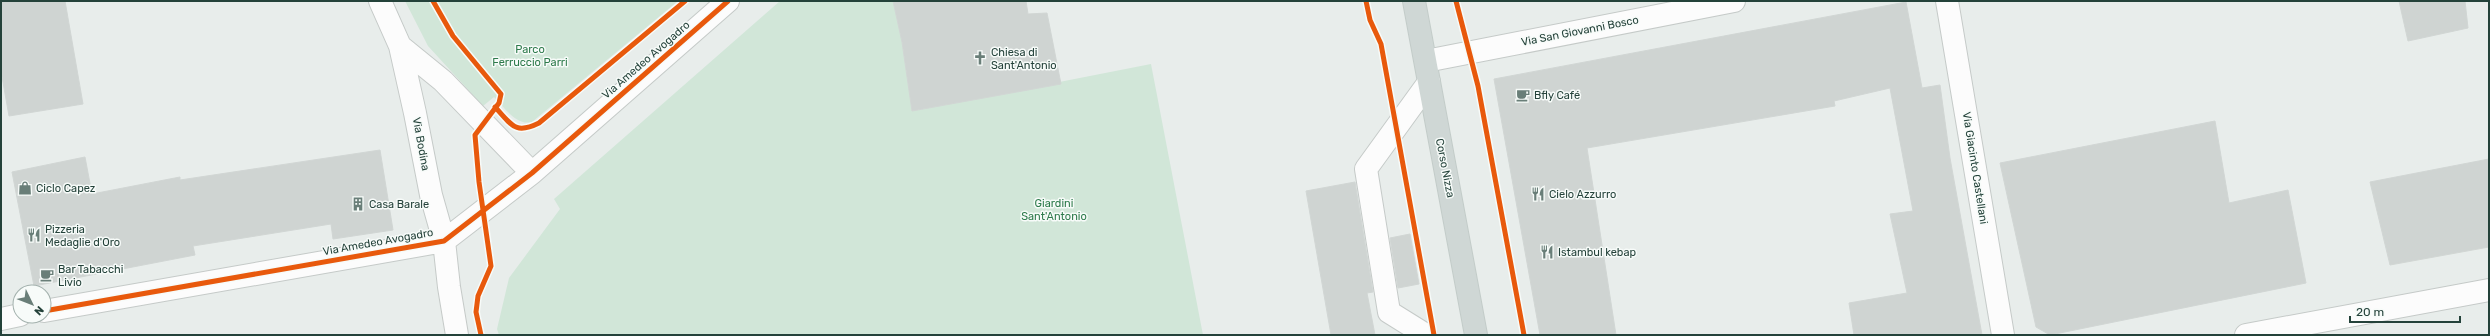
<svg xmlns="http://www.w3.org/2000/svg" width="2490" height="336" viewBox="0 0 2490 336" font-family="Rubik,sans-serif">
  <style>
    .green { fill: #d1e6d8 }
    .building { fill: #cfd4d2; stroke: #d1d6d4 }
    .lines { fill: none; stroke-linecap: round; stroke-linejoin: round }
    .minor-casing { stroke: #c5cac8; stroke-width: 24 }
    .major-casing { stroke: #c3ccc9; stroke-width: 24 }
    .minor { stroke: #fcfcfc; stroke-width: 22 }
    .major { stroke: #cfd7d5; stroke-width: 22 }
    .cycleway-casing { stroke: #f7fbf9; stroke-width: 8 }
    .cycleway { stroke: #e8590c; stroke-width: 5 }
    .labels { text-anchor: middle; dominant-baseline: central; stroke-width: 3; stroke-linejoin: round; paint-order: stroke }
    .street-label { font-size: 11px; fill: #24423a; stroke: #f7fbf9 }
    .park-label { font-size: 11px; fill: #2d7a4b; stroke: #f7fbf9 }
    .poi-label { font-size: 11px; fill: #24423a; stroke: #f7fbf9; text-anchor: start }
  </style>
  <rect width="100%" height="100%" fill="#e8edeb"/>
  <path class="green" d="M405,1H678L532,122C516,126 505,108 494,97L483,106L428,46Z
    M780,1H893L902,42L912,111L1151,64L1203,335H499L497,329L509,278L560,209L554,199Z"/>
  <path class="building" d="M1,1H65L83,104L9,116L1,71Z
    M893,1H1026L1028,14L1047,13L1061,84L912,111L902,42Z
    M2399,1H2465L2468,28L2408,41Z
    M1906,2L1922,88L1940,85L1950,158L1982,335H1854L1849,303L1907,293L1890,214L1913,211L1890,88L1834,101L1835,106L1587,148L1616,335H1540L1494,79Z
    M2215,121L2229,203L2288,190L2306,283L2050,335L2036,327L2000,163Z
    M380,150L393,230L333,239L331,224L193,246L195,255L34,286L12,172L85,157L92,194L180,177V180Z
    M2489,159V247L2390,265L2370,182Z
    M1355,182L1373,292L1367,293L1375,335H1331L1306,191Z
    M1410,234L1419,284L1398,288L1390,238Z"/>
  <g class="lines">
    <g class="minor-casing">
      <path id="minor" d="M380,1L400,46L415,113L431,195L444,241L449,287L457,335
        M1947,1L2003,335
        M400,46L443,81L532,173
        M1426,61L1734,1
        M44,311L444,241L532,173L728,1
        M1,319L20,315
        M1426,335L1389,312L1366,169L1429,82
        M2246,335L2489,290"/>
    </g>
    <g class="major-casing">
      <path id="major" d="M1414,1L1476,335"/>
    </g>
    <use href="#minor" class="minor"/>
    <use href="#major" class="major"/>
    <g class="cycleway-casing">
      <path id="cycleway" d="M433,1L453,36L501,94L499,103L475,135L479,182L491,266L478,296L476,312L481,335
        M1366,1L1370,20L1381,44L1434,335
        M1456,1L1478,86L1524,335
        M495,107C512,125 515,135 539,123L685,1
        M44,311L444,241L532,173L728,1"/>
    </g>
    <use href="#cycleway" class="cycleway"/>
  </g>
  <defs>
    <g id="church-bare" transform="scale(1.08)"><path d="M-1.2-6h2.4v3.5h3.3v2.4h-3.3V6h-2.4V-.1h-3.3v-2.4h3.3Z" fill="#697e78" stroke="#f7fbf9" stroke-width="2.5" paint-order="stroke"/></g>
    <g id="cafe-bare" transform="scale(1.08)"><path d="M-5.5-4.5H6V0H3Q3 3.5 0 3.5H-2.5Q-5.5 3.5-5.5 0ZM3-3.2v2h1.7v-2ZM-6 4.5H4V6H-6Z" fill="#697e78" stroke="#f7fbf9" stroke-width="2.5" paint-order="stroke"/></g>
    <g id="shop-bare" transform="scale(1.08)"><path d="M-5-2.5h2.3a2.7 3.5 0 0 1 5.4 0H5L5.5 6h-11ZM-1.5-2.5h3a1.5 2.3 0 0 0-3 0Z" fill="#697e78" stroke="#f7fbf9" stroke-width="2.5" paint-order="stroke"/></g>
    <g id="restaurant-bare" transform="scale(1.08)"><path d="M-5-6h1v4h1v-4h1v4h1v-4h1v5L-1.5 .5V6h-2V.5L-5-1ZM5-6V6H3V1.5H1.5Q1.5-4 5-6Z" fill="#697e78" stroke="#f7fbf9" stroke-width="2.5" paint-order="stroke"/></g>
    <g id="building-bare" transform="scale(1.08)"><path d="M-4-6H4V6H1V3H-1V6H-4ZM-2.5-4.3h1.7v1.8h-1.7ZM.8-4.3h1.7v1.8H.8ZM-2.5-1h1.7V.8h-1.7ZM.8-1h1.7V.8H.8Z" fill="#697e78" stroke="#f7fbf9" stroke-width="2.5" paint-order="stroke"/></g>
  </defs>
  <g fill-rule="evenodd">
    <use href="#church-bare" x="980" y="58"/>
    <use href="#cafe-bare" x="1523" y="95"/>
    <use href="#shop-bare" x="25" y="188"/>
    <use href="#restaurant-bare" x="1538" y="194"/>
    <use href="#building-bare" x="358" y="204"/>
    <use href="#restaurant-bare" x="34" y="235"/>
    <use href="#restaurant-bare" x="1547" y="252"/>
    <use href="#cafe-bare" x="47" y="275"/>
  </g>
  <g class="labels">
    <g class="street-label">
      <text transform="translate(1580 31) rotate(-11)">Via San Giovanni Bosco</text>
      <text transform="translate(646 60) rotate(-41)">Via Amedeo Avogadro</text>
      <text transform="translate(421 144) rotate(80)">Via Bodina</text>
      <text transform="translate(1445 168) rotate(79)">Corso Nizza</text>
      <text transform="translate(1975 168) rotate(81)">Via Giacinto Castellani</text>
      <text transform="translate(378 242) rotate(-10)">Via Amedeo Avogadro</text>
    </g>
    <g class="park-label">
      <text x="530" y="49">Parco<tspan x="530" dy="13">Ferruccio Parri</tspan></text>
      <text x="1054" y="203">Giardini<tspan x="1054" dy="13">Sant'Antonio</tspan></text>
    </g>
    <g class="poi-label">
      <text x="991" y="52">Chiesa di<tspan x="991" dy="13">Sant'Antonio</tspan></text>
      <text x="1534" y="95">Bfly Café</text>
      <text x="36" y="188">Ciclo Capez</text>
      <text x="1549" y="194">Cielo Azzurro</text>
      <text x="369" y="204">Casa Barale</text>
      <text x="45" y="229">Pizzeria<tspan x="45" dy="13">Medaglie d'Oro</tspan></text>
      <text x="1558" y="252">Istambul kebap</text>
      <text x="58" y="269">Bar Tabacchi<tspan x="58" dy="13">Livio</tspan></text>
    </g>
  </g>
  <rect width="2490" height="336" fill="none" stroke="#24423a" stroke-width="4"/>
  <g transform="translate(32 304) rotate(133)"><circle r="19" fill="#f7fbf9" stroke="#a3b1ad"/>
  <path d="M0-3L7 15L0 10L-7 15Z" fill="#697e78"/>
  <text y="-6" font-size="11" font-weight="bold" text-anchor="middle" fill="#24423a">N</text>
  </g>
  <path d="M2350 316v6h110v-6" fill="none" stroke="#24423a" stroke-width="2"/>
  <text x="2356" y="316" font-size="12" fill="#24423a" stroke="#f7fbf9" stroke-width="3" paint-order="stroke">20 m</text>
</svg>
